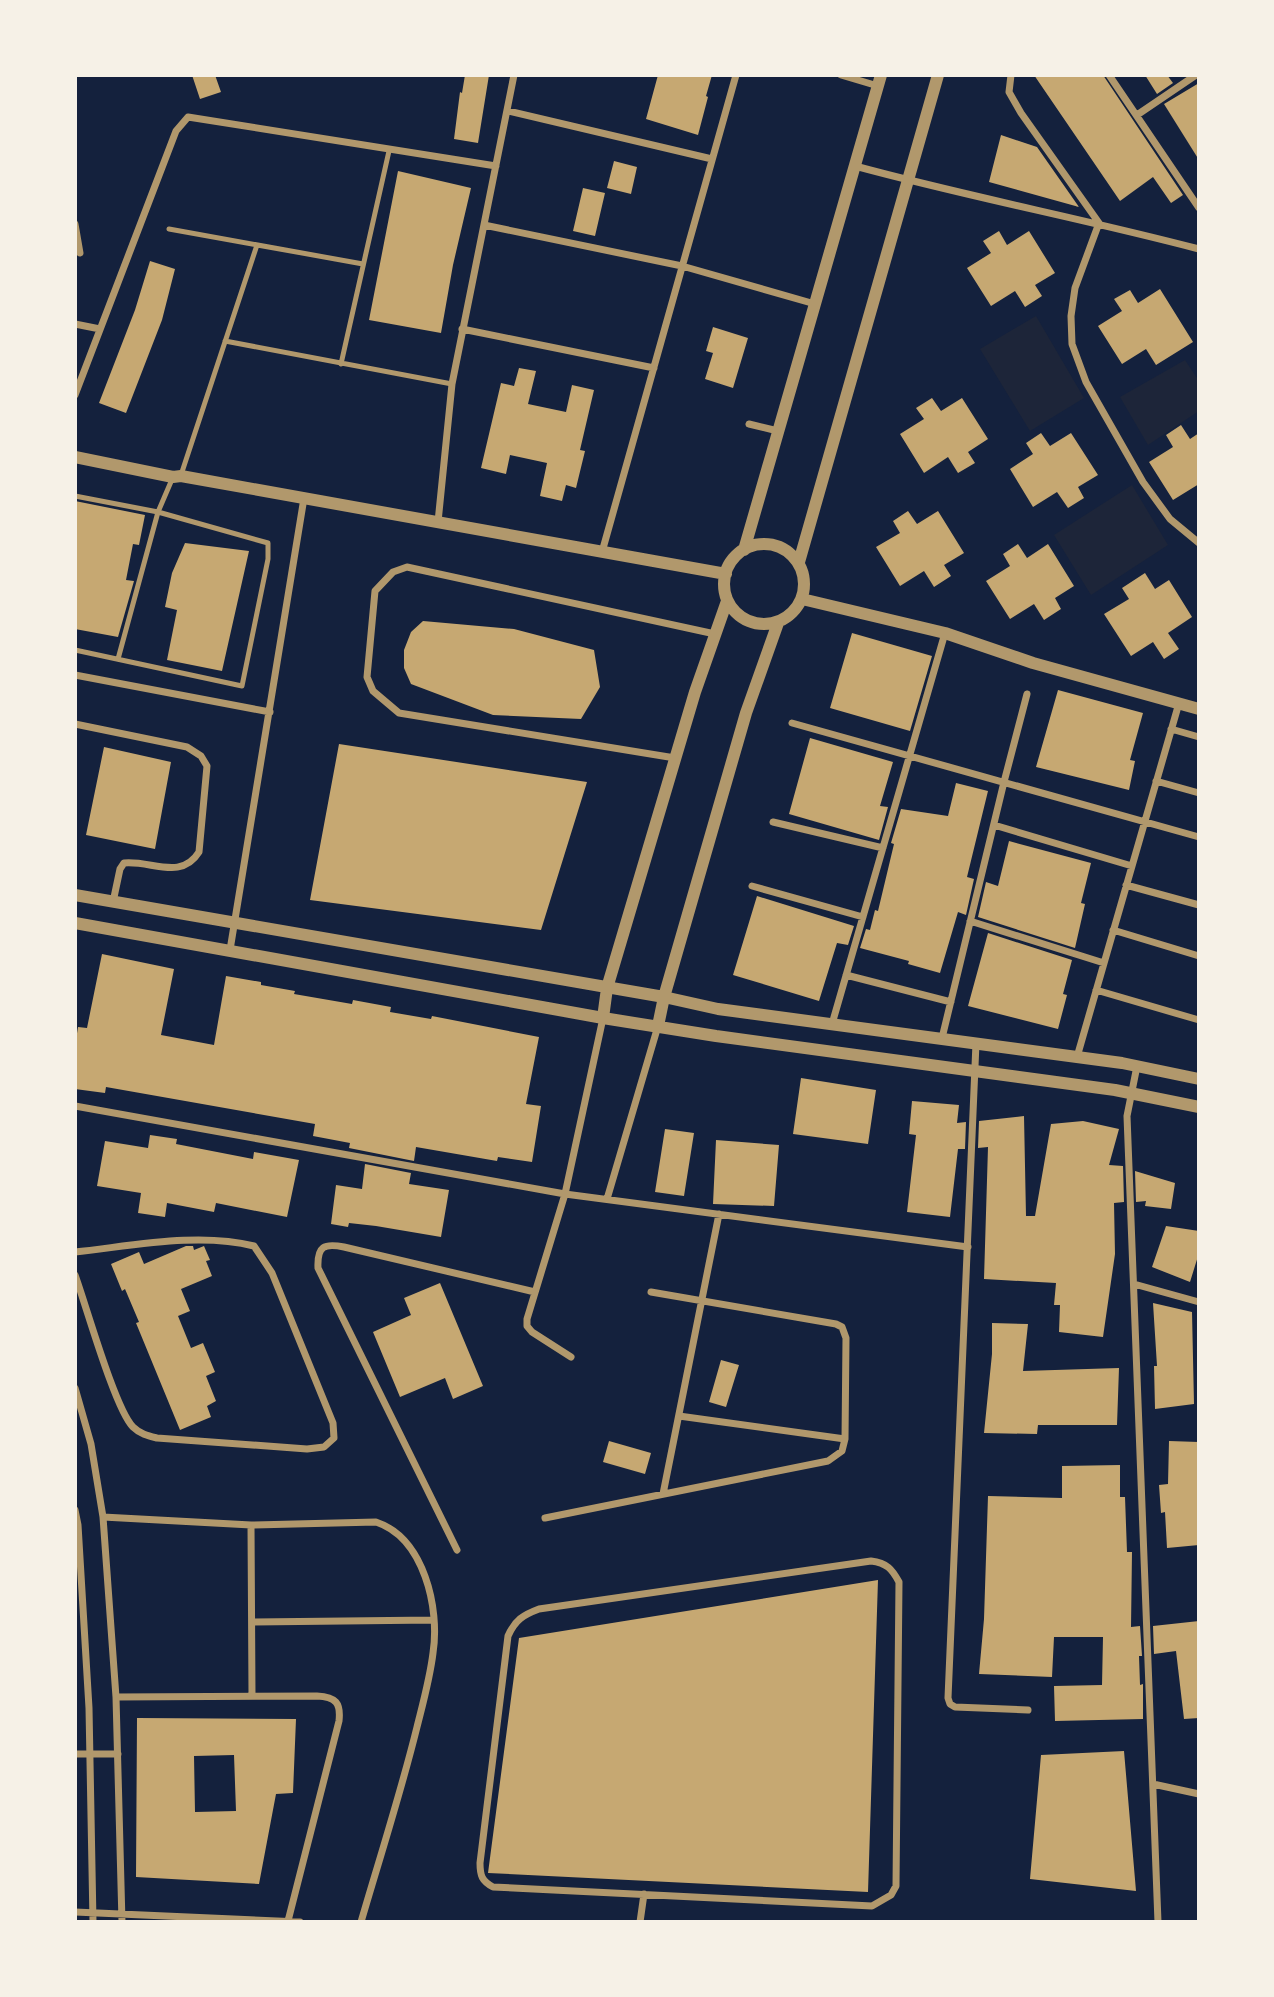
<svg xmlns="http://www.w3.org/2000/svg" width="1274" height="1997" viewBox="0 0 1274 1997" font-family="'Noto Sans',sans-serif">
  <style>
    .green { fill: #1d2539 }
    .building { fill: #c6a872; fill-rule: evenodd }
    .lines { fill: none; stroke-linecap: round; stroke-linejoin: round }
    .service { stroke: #b1986c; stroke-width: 5 }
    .minor { stroke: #b1986c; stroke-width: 7 }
    .tertiary { stroke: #b1986c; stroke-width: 12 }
  </style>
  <rect width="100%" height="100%" fill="#14213d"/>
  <path class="green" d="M1036,316L1084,398L1030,431L980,349Z
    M1185,360L1199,381V411L1148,445L1120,397Z
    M1132,485L1168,545L1091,595L1054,535Z"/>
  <path class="building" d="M192,75H215L221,92L200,99Z
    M465,75H489L478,143L454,139L460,92L462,93Z
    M658,75H712L706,96L708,97L698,135L646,119Z
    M1034,75H1103L1183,195L1171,203L1153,177L1120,201Z
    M1145,75H1167L1173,83L1157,94Z
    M1199,83V160L1164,104Z
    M1001,135L1037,147L1079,207L989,182Z
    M614,161L637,167L631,194L607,188Z
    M398,171L471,188L453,265L441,333L369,320Z
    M583,188L605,193L595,236L573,231Z
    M999,231L1007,245L1029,231L1055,273L1035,285L1042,296L1025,307L1015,291L991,306L967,268L991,253L983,241Z
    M150,261L175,269L162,320L126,413L99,403L135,310Z
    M1160,289L1193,342L1156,365L1146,349L1122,364L1098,326L1122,311L1114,299L1130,290L1138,303Z
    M713,327L748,338L733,388L705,379L713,353L706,351Z
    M519,368L536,371L528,404L566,412L572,385L594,390L580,450L585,451L576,488L566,485L562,501L540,496L547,463L510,455L506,474L481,468L501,383L514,386Z
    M932,398L941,411L962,398L988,439L968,452L975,463L958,473L948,457L924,473L900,434L924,419L916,408Z
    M1181,425L1190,439L1199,433V484L1173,500L1149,462L1173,447L1166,435Z
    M1041,433L1050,446L1071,433L1098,475L1078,487L1084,498L1068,508L1057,492L1033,507L1010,469L1033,454L1026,443Z
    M75,501L145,515L139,545L133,544L126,580L134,581L118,637L75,629Z
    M908,511L917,524L938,511L964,553L944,565L951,576L934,587L924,571L900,586L876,547L900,533L893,521Z
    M185,543L249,551L222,671L167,660L177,610L165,607L172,573Z
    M1018,544L1027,558L1048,544L1074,586L1055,598L1061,609L1044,620L1034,604L1010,619L986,581L1010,566L1003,554Z
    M1145,573L1155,589L1169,580L1192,617L1168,633L1179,649L1164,659L1153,642L1131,656L1104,614L1129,599L1122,588Z
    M423,621L514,629L594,650L600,687L581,719L493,715L411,684L404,668V650L411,632Z
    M852,633L932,656L910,731L830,708Z
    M1058,690L1143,713L1130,760L1135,761L1129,790L1036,767Z
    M810,738L893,762L880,806L888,807L879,840L789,814Z
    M339,744L587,782L541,930L310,900Z
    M104,747L171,762L155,849L86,835Z
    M956,783L988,791L967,877L974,879L966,915L958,912L940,973L908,964L909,961L860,948L866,929L870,930L875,910L878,911L894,844L891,843L901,809L948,816Z
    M1009,841L1091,863L1081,903L1085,904L1075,948L978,917L986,882L998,886Z
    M757,896L854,926L848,945L837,943L819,1001L733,975Z
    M988,933L1072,960L1063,994L1067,995L1058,1029L968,1006Z
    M102,954L174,969L161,1035L214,1045L226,976L261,982V985L295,991L294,994L352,1004L353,1000L391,1007L390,1012L431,1019L432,1016L539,1037L526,1104L541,1106L532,1162L498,1157L497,1161L416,1147L414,1161L349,1148L350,1143L313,1136L315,1124L106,1087L105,1093L75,1089V1046L78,1027L87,1028Z
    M801,1078L876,1090L868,1144L793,1134Z
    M912,1101L959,1105L957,1123L966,1122L965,1149H958L950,1217L907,1212L916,1135L909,1134Z
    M1024,1116L1026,1216H1035L1051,1124L1083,1121L1119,1129L1109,1165L1123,1166L1124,1202L1114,1203L1115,1254L1103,1337L1059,1332L1060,1305H1054L1056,1283L984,1279L988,1147L978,1148L979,1121Z
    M665,1129L694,1133L684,1196L655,1192Z
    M150,1135L177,1139L176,1144L253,1159L254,1152L299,1160L287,1217L216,1203L214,1212L167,1203L165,1217L138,1213L141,1193L97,1186L105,1141L148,1148Z
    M716,1140L779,1145L774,1206L713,1204Z
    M365,1164L411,1173L409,1184L449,1190L441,1237L376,1226L349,1223L348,1227L331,1224L336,1185L362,1189Z
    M1135,1171L1175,1183L1171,1209L1145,1206L1146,1201L1136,1202Z
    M1166,1226L1199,1231V1253L1190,1282L1152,1267Z
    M186,1246H193L194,1250L204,1246L210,1260L206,1261L212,1276L181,1289L190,1311L178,1316L191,1348L203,1343L215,1372L206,1376L216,1401L207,1406L211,1417L180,1430L136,1323L139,1322L125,1289L122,1291L111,1264L139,1252L144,1264Z
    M440,1283L483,1386L453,1399L445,1378L400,1397L373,1332L411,1315L404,1298Z
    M1153,1303L1192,1312L1194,1404L1155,1409L1154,1366H1157Z
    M992,1323L1028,1324L1023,1371L1119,1368L1117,1425H1038L1037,1434L984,1433L992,1354Z
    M721,1360L739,1365L726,1407L709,1402Z
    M609,1441L651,1453L645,1474L603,1462Z
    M1169,1441L1199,1442V1545L1167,1548L1165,1512L1161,1513L1159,1485L1168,1484Z
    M1120,1465V1497H1125L1127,1552H1132L1131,1627L1140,1626L1142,1656H1139L1140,1685L1143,1684V1719L1055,1721L1054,1686L1102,1685L1103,1637H1054L1052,1677L979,1674L984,1619L988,1496L1062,1498V1466Z
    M878,1580L868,1892L488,1873L519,1638Z
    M1199,1621V1718L1184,1719L1176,1651L1154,1654L1153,1626Z
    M137,1718L296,1719L293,1793L276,1794L259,1884L136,1877ZM234,1755L236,1811L195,1812L194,1756Z
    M1124,1751L1136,1891L1030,1879L1041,1755Z"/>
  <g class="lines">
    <path class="service" d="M169,229L363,264
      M225,341L452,384
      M341,364L389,151
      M181,475L257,245
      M75,496L158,512L268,543V559L242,686L75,650
      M118,659L158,512L173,477"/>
    <path class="minor" d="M841,75L878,86
      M1011,75L1009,92L1021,113L1099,223L1075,288L1071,316L1072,344L1086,382L1143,482L1170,519L1199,543
      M1109,75L1199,208
      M508,111L712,159
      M1137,115L1196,75
      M855,166C969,197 1085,219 1199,249
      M75,224L80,253
      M484,225L682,266L815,304
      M75,324L100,329
      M462,329L654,368
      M75,395L176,131L188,117L496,166
      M749,424L778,431
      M438,522L452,384L514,75
      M602,552L736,75
      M75,675L270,712
      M792,723L1199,837
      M75,724L187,747L201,756L207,766L199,852C181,881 151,860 124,863L120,869L113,902
      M1171,729L1199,737
      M675,758L399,713L373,691L367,677L375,591L393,572L407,567L715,634
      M1156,781L1199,793
      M773,822L883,848
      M994,825L1132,866
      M1126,885L1199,905
      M752,886L863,917
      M970,921L1104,963
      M1113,930L1199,956
      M230,950L304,498
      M846,975L951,1002
      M1096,990L1199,1020
      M832,1024L945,633
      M942,1038L1004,782L1027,694
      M976,1043L948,1698L950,1704L955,1707L1028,1710
      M1077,1057L1179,703
      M1137,1066L1127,1116L1158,1922
      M75,1106L565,1194L968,1247
      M607,1199L658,1026
      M75,1252C132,1246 198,1232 254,1246L272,1273L333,1423L334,1438L324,1447L307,1449L157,1438C149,1436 140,1434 133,1427C115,1409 86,1305 75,1275
      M1134,1284L1199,1302
      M571,1357L532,1332L527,1326V1319L565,1194L603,1018
      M75,1388L91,1444L103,1517L116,1697L122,1922
      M679,1416L845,1439
      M663,1494L719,1214
      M75,1510L78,1525L89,1708L93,1922
      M103,1517L251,1525L376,1522C424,1538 440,1608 433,1653C430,1678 423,1703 417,1727C401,1792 380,1857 361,1922
      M545,1518L828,1461L842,1451L845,1439L846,1338L842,1327L836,1324L651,1292
      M251,1525L252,1695
      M457,1550L318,1268C317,1246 324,1243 344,1247L535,1292
      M871,1561C887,1563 892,1569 899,1582L896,1886L891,1895L872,1906L493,1887C482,1881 480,1876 480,1863L508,1636C515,1620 523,1615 539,1609Z
      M253,1622L434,1620
      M116,1697L317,1696C336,1697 341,1703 339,1721L288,1921
      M75,1754H118
      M1153,1784L1199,1794
      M75,1912L300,1922
      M640,1922L644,1894"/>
    <path class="tertiary" d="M75,457L173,477L181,476L726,574
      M724 584a40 40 0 1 1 80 0a40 40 0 1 1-80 0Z
      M744,550L881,75
      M799,562L938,75
      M802,599L945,633L1033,663L1199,709
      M75,895L664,997L718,1009L1122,1063L1199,1079
      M75,923L603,1018L716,1036L1115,1090L1199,1107
      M603,1018L607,988L695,692L727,601
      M658,1026L664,997L746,713L778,623"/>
  </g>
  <rect width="1274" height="1997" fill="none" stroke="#f6f1e7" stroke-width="154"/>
</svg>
